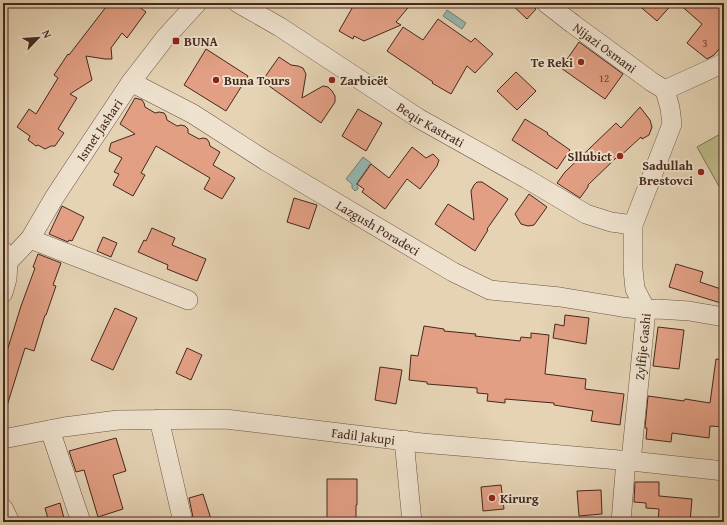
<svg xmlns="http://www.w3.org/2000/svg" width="727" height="525" viewBox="0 0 727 525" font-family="'Gentium Book Plus',serif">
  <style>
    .green { fill: #bcba88; stroke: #817152 }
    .water { fill: #96b7b2; stroke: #767e76 }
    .building { fill: #e29f84; stroke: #46281d }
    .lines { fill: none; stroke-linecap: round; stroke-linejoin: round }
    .minor-casing { stroke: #6e5343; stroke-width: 20 }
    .minor { stroke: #eee2ce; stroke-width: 19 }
    .poi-dot { fill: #8f2418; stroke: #eee2ce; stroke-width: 1.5 }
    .labels { text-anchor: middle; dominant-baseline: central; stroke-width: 4; stroke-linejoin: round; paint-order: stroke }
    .number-label { font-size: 11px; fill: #6d4637 }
    .poi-label { font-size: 13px; font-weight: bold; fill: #46281d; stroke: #eee2ce; text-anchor: start }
    .street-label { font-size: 13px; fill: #46281d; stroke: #eee2ce }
  </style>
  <rect width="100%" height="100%" fill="#e5d3b4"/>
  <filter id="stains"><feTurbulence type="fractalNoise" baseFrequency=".005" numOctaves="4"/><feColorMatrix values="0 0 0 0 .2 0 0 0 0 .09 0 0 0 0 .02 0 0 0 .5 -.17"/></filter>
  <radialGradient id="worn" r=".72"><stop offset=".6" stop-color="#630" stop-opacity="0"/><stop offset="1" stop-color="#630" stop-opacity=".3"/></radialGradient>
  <path class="green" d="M724,132V188L721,190L697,147Z"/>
  <path class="water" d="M447,10L466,23L462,29L443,16Z
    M363,157L371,163L356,184L358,187V189L355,191L352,188V184L346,179Z"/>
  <path class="building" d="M109,3H134L146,12L127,38L122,33L111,48L112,59H105L86,56L92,80L70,94L77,98L58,129L64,133L55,146H51L45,149L38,145L36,146L28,140L30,136L17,127L29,109L36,114L58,78L54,75L68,54L69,55Z
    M355,3H412L396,22L401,25L364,41L354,36L353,39L339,31Z
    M510,3H530L536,9L527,19Z
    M636,3H673L657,21Z
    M678,3H724V43L714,55L707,59L687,43L702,24Z
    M438,19L471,42L475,38L493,54L475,73L467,66L451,94L432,83L433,82L387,51L403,27L423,40Z
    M579,42L623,74L605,99L561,68Z
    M206,49L248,76L226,111L184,85Z
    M279,57L291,65L298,66L303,68L306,74L302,98L323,86L328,87L332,91L335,96V102L321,123L262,81Z
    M516,72L536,91L517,110L497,91Z
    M135,98L142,100L144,103L145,107L155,113L159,112L164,113L166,116L167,120L177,126L181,125L185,126L188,129V133L199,139L203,138L207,139L209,142L210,146L220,152L213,165L235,178L222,199L204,189L210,178L156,146L141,173L145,175L133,196L113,185L119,174L114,172L122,158L109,151L111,143L135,134L120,124Z
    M640,107L650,120L652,127L649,135L642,139L641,137L617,159L616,158L588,185V187L580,198L557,183L565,172L616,123L621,128Z
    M358,109L382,123L366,151L342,136Z
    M525,119L548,133L547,134L570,150L557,169L512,140Z
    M412,147L426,158L433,154L439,160L437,166L420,189L407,179L385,209L362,192L364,189L357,184L371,164L389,178Z
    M477,182H482L508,199L487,229L488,230L475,251L435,224L448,204L474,220L471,191L474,185Z
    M529,194L547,207L534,225L528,226L521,224L515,214Z
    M294,198L317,205L309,229L287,222Z
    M62,206L84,217L72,241L69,240L68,242L49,234Z
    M152,228L175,238L172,245L206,259L197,281L167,269L168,265L138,252L144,240L146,241Z
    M103,237L117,243L111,257L97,251Z
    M38,254L61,263L53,285L56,286L46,315H45L34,351L25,348L6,409L3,408V364L21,306L35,268L33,267Z
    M676,264L703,272L700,282L724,290V304L669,287Z
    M115,308L137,318L113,370L91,360Z
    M565,315L589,318L586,344L553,338L555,324L564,326Z
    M424,326L444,329V331L476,334L475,336L520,341L521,337L531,338V333L549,335L545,374L586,379L585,389L624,394L620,425L591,421L593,411L554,405V403L505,399V403L487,401L488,394L477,393V388L427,384V382L409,380L411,355L418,356Z
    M658,327L684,330L679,369L653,366Z
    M187,348L202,355L191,380L176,373Z
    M716,359L724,360V427L710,426L709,438L672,433L671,442L646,439L647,428H645L648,396L684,401L685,399L710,403Z
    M380,367L402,370L396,404L375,400Z
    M116,438L126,471L113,475L123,509L98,517L84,470L76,472L69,451Z
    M327,479H357V505H356V522H327Z
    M635,482H659V496L692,499L690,522H658L659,509L646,508V503L634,502Z
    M501,485L504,509L483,511L481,487Z
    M601,490L602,514L579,516L577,491Z
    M203,494L212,522H194L189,498Z
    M60,503L65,522H49L45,508Z"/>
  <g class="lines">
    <g class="minor-casing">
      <g id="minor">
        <path id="s1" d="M238,3L280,27L418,118L527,179L586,214L611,222L633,225"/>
        <path id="s2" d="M546,3L573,24L652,82L665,90L670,108L672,124L633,225V269L635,289L646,310"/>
        <path id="s3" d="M131,82L193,114L266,161L453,272L490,290L560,297L621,307L646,310L658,309L689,311L724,317"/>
        <path d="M665,90L724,63"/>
        <path d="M30,239L188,300"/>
        <path d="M3,251L8,262L7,279L3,293"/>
        <path id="s4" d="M8,262L30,239L54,198L75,166L131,82L165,38L197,3"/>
        <path d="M159,419L183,522"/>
        <path d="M50,430L81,522"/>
        <path id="s5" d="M3,439L64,427L118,420L225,419L422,443L631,461L724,471"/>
        <path d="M404,440L412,522"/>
        <path id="s6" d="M631,461L646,310"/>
        <path d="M3,508L10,522"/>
        <path d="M621,522L626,460"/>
      </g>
    </g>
    <use href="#minor" class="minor"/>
  </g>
  <g class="poi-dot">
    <rect x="172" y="37" width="8" height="8" rx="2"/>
    <circle cx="581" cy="62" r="4"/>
    <circle cx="216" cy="80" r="4"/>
    <circle cx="332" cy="80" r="4"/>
    <circle cx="620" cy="156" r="4"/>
    <circle cx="701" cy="172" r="4"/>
    <circle cx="492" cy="498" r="4"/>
  </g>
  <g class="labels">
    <g class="number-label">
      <text x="705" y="43">3</text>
      <text x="604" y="78">12</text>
    </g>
    <g class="poi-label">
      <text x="184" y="41">BUNA</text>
      <text x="573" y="62" text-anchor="end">Te Reki</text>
      <text x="224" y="80">Buna Tours</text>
      <text x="340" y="80">Zarbicët</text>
      <text x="612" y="156" text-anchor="end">Sllubict</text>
      <text x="693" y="165" text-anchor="end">Sadullah<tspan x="693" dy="15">Brestovci</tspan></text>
      <text x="500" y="498">Kirurg</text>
    </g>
    <g class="street-label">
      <text stroke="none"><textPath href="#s2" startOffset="74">Nijazi Osmani</textPath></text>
      <text stroke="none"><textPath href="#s1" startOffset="228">Beqir Kastrati</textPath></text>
      <text stroke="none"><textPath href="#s4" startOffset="161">Ismet Jashari</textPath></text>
      <text stroke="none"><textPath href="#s3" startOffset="287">Lazgush Poradeci</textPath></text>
      <text stroke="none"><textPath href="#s6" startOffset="115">Zylfije Gashi</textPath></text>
      <text stroke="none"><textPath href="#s5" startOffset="363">Fadil Jakupi</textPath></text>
    </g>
  </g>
  <rect width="727" height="525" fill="none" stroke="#e5d3b4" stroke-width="16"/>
  <rect x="4" y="4" width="719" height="517" fill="none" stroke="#46281d" stroke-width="2"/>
  <rect x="8" y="8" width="711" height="509" fill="none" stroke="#46281d"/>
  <g transform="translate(38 38) rotate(65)" stroke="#eee2ce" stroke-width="3" paint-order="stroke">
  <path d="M0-3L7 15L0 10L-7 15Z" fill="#46281d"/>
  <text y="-6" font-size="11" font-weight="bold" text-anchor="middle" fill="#46281d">N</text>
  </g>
  <rect width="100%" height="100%" filter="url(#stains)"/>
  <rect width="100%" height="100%" fill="url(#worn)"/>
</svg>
